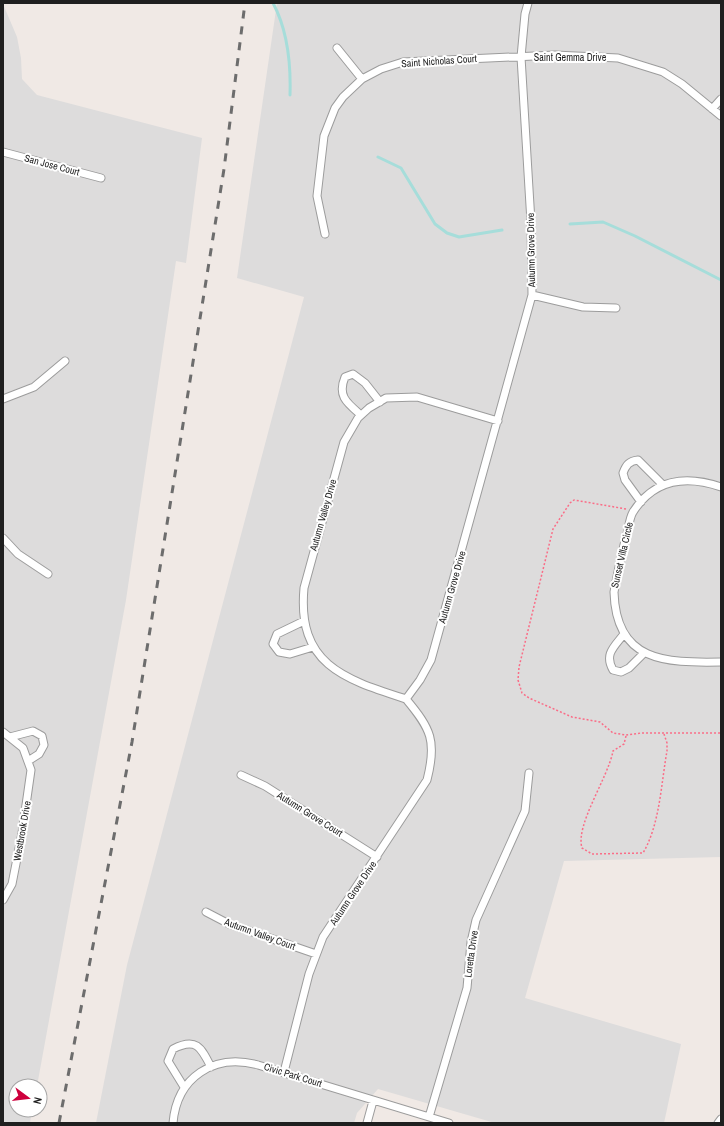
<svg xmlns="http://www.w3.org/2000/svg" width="724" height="1126" viewBox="0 0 724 1126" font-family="'Archivo Narrow',sans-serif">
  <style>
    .residential { fill: #dddcdc }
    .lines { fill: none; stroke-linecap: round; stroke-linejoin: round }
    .stream { stroke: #a6ddda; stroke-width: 3 }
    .street-casing { stroke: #9c9c9c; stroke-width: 9 }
    .path { stroke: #fa6d87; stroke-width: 1.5; stroke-dasharray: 2 2; stroke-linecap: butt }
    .street { stroke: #fff; stroke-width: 7 }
    .rail { stroke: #6d6d6d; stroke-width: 3; stroke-dasharray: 8 8; stroke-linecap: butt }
    .labels { text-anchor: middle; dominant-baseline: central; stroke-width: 4; stroke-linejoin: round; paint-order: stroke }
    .street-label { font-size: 10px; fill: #1f1f1f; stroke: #fff }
  </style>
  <rect width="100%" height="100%" fill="#f0e9e5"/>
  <path class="residential" d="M277,3H721V857L564,861L525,998L681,1044L664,1123H495L378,1089L357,1113L354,1123H96L127,965L304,297L237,278Z
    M3,4L17,37L21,58L22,79L37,95L202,138L186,263L176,261L126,600L37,1086H16V1110H32L30,1123H3Z"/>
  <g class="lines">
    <path class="stream" d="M273,3C288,31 291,63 290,95
      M378,157L401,168L435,224L447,233L459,237L502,230
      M570,224L603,222L635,236L721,280"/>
    <g class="street-casing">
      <path id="street" d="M337,48L362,79
        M712,109L721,99
        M3,152L101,178
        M325,234L317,196L324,136L335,108L343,97L362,79L381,69L403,62L555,55L618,58L663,72L682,84L721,116
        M532,295L583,307L616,308
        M3,399L34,387L65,361
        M361,415C347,403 337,396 345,377L353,374L365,383L380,402
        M721,487C686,475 654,479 633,512C630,517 629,524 628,530C622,550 618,571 614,592C616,662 665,663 721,662
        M641,502L625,480L623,473C626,465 629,461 638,460L663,485
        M3,538L18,554L48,574
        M304,621L277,634L273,644L279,652L290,654L313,647
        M624,634C614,647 604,654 613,670L621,672L629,668L644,653
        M406,699C344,679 297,665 304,588L344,442L358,418L369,408L386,398L417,397L498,421
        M3,732L23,748L31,770L22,833L12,884L3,900
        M10,737L33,731L42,736L44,745L39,754L28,761
        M241,775L265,786L377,857
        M206,912L229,924L316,954
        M284,1072L309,974L323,937L427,780C437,741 431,729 406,699L420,680L431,660L532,295L531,222L521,57L525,14L528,3
        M184,1087L168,1061L173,1049C196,1037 201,1047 211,1067
        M429,1117L467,988L471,942L476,920L525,811L529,773
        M173,1123C177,1077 214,1053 258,1065L449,1123
        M367,1123L373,1101
        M718,1123L721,1119"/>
    </g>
    <path class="path" d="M626,509L574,500L570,503L553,529L519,667L518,680L522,693L529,698L572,717L600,722L613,733L626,735L641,733H721
      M626,736L624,744L613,751C608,778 575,825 582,848L592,854L643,853C660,824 661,784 667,751V743L664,734"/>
    <use href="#street" class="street"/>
    <path class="rail" d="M59,1123L132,742L224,169L245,3"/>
  </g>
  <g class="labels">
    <g class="street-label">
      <text x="570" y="57">Saint Gemma Drive</text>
      <text transform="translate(439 61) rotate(-4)">Saint Nicholas Court</text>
      <text transform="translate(52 165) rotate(15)">San Jose Court</text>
      <text transform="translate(531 250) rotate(-91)">Autumn Grove Drive</text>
      <text transform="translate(323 515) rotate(-74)">Autumn Valley Drive</text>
      <text transform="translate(622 555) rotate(-77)">Sunset Villa Circle</text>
      <text transform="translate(452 587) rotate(-74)">Autumn Grove Drive</text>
      <text transform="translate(310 814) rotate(32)">Autumn Grove Court</text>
      <text transform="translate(22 831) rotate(-80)">Westbrook Drive</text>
      <text transform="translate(353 893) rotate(-56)">Autumn Grove Drive</text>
      <text transform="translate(260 934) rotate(20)">Autumn Valley Court</text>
      <text transform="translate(471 954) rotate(-82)">Loretta Drive</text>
      <text transform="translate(293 1075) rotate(17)">Civic Park Court</text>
    </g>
  </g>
  <rect width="724" height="1126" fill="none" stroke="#1f1f1f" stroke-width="8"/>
  <g transform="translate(28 1098) rotate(105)"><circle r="19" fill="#ffffff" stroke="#a5a5a5"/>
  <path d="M0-3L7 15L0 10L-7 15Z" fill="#ce003d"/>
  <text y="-6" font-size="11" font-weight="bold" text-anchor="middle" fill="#1f1f1f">N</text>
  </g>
</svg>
